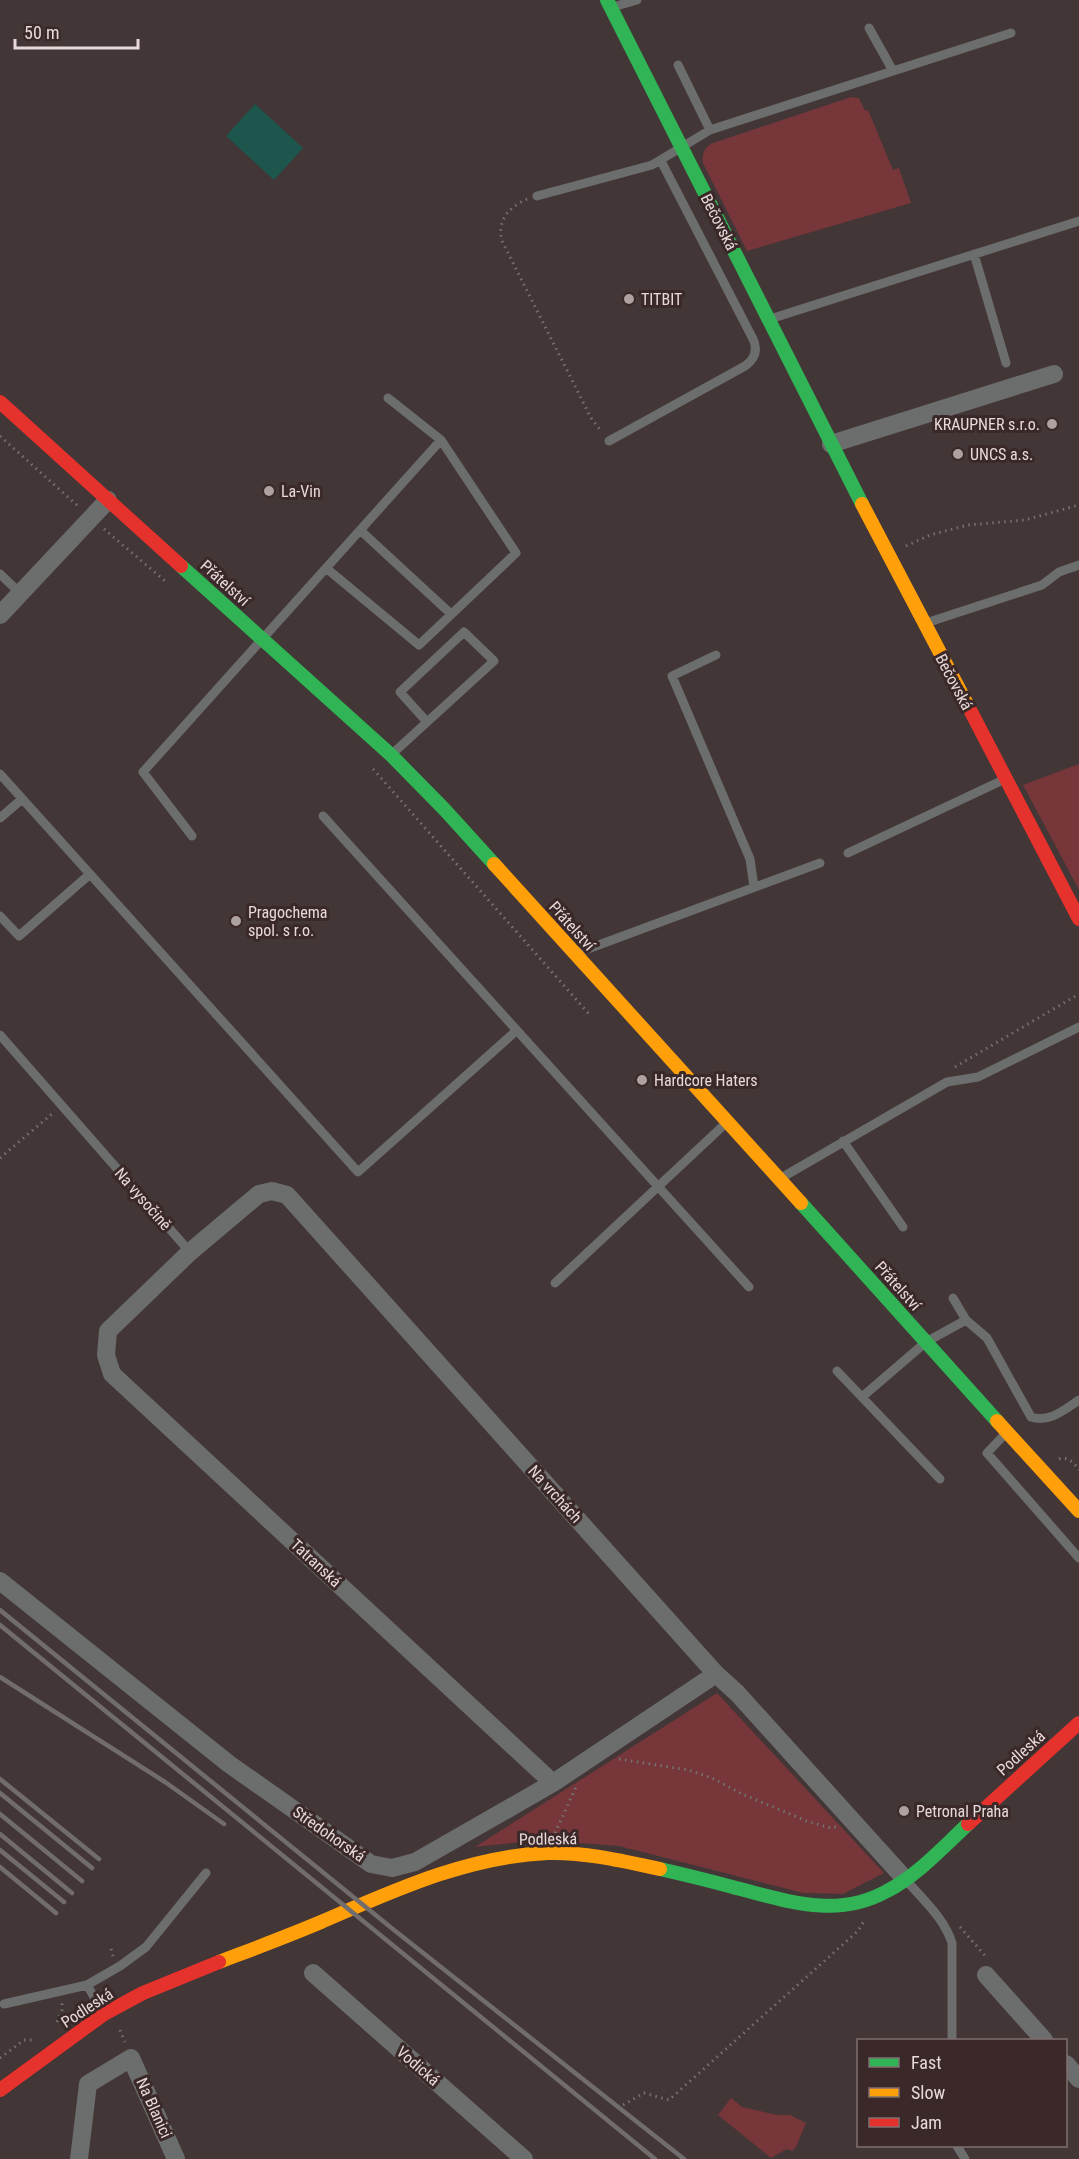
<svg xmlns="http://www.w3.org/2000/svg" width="1079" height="2159" viewBox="0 0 1079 2159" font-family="'Roboto Condensed',sans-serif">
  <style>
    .green { fill: #76363a }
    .water { fill: #1d564d }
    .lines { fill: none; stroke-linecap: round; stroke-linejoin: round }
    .path { stroke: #757372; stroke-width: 3; stroke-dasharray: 1.5 4.5; stroke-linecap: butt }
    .lane { stroke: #6c6d6d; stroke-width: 9 }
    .street { stroke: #6c6d6d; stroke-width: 18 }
    .fast { stroke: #30b455; stroke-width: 14 }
    .slow { stroke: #ff9f0a; stroke-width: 14 }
    .jam { stroke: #e5322d; stroke-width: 14 }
    .rail { stroke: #726d6d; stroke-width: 4.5 }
    .poi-dot { fill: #aea1a1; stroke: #3b2828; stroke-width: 2 }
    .labels { text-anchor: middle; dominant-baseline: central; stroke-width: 6; stroke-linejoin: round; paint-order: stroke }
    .street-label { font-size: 16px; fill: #e8dada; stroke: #3b2828 }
    .poi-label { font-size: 16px; fill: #e8dada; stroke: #3b2828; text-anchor: start }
  </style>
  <rect width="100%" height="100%" fill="#423636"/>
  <path class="green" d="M851,97L859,98L865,111L868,110L893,170L899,168L911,203L747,251L703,163C702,153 704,148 713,143Z
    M1079,764V890L1023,785Z
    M717,1693L884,1873L843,1894L803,1893L619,1846L541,1840L475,1847Z
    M731,2098L742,2107L777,2115H790L806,2123L796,2147L792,2151L787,2149L771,2158L718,2115Z"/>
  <path class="water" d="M255,104L303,148L274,180L226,136Z"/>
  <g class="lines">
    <path class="path" d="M527,199C508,208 497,220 502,241L591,418L601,431
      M0,436L79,507
      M104,529L165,581
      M906,546L930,535L968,525L1025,520L1079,505
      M373,769L589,1014
      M955,1067L1079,994
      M0,1158L53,1113
      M1059,1459C1068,1456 1074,1463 1079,1470
      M619,1759L688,1770L712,1778L742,1794L809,1822L831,1828L836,1827
      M555,1833L576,1787
      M960,1927L987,1958
      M111,1949L113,1956
      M57,2022L62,2010V2002
      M120,2030L125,2042
      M0,2058L24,2040H33
      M623,2105L644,2093L669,2100L858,1931L864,1921"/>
    <path class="lane" d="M613,7L637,0
      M869,28L893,71
      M678,65L710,130
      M537,196L652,165L710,130L1011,33
      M974,254L1006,363
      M770,319L1079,221
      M609,441L745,366C755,359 758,350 753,339L661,161
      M360,530L451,614
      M326,568L419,645L516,553L441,440L388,398
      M0,574L20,593
      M926,623L1042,585L1059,572L1079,565
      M716,655L672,676L750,859L754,887
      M392,754L494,661L464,632L400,692L427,722
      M0,774L358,1172L516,1031
      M323,816L749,1287
      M0,818L22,799
      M192,836L143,772L441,440
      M848,853L1003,780
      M0,916L19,936L90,874
      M577,953L820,863
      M0,1035L190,1252
      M843,1141L903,1227
      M781,1178L947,1082L978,1077L1079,1027
      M555,1283L725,1124
      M953,1298L966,1320L987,1338L1031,1417C1049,1423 1064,1410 1079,1400
      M837,1371L940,1479
      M862,1397L926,1342L966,1320
      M1007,1432L987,1453L1079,1558
      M907,1881C924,1901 944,1918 952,1943V2040
      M4,2004L87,1985
      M103,2012L87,1985L120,1966L146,1947L206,1873
      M957,2146L965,2159"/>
    <path class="street" d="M831,444L1054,374
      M0,615L108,500
      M0,1581L229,1764L371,1864L392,1868L415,1862L553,1783L716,1674
      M553,1783L112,1374L106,1355L108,1331L190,1252L259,1194L272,1191L287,1195L716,1674L737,1693L905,1879
      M313,1973L524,2159
      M986,1975L1044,2040
      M1066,2064L1079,2079
      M79,2159L88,2084L131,2058L176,2159"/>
    <path class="fast" d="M607,0L862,504
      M181,566L391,755L445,810L494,864
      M801,1203L997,1421
      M660,1869C686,1875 711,1881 736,1888C788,1901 837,1919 887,1891C918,1875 943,1847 968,1824"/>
    <path class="slow" d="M862,504L968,706
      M494,864L801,1203
      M997,1421L1079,1511
      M219,1962C253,1949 288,1936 321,1922C393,1891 468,1856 548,1853C586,1852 623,1861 660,1869"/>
    <path class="jam" d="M0,402L181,566
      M968,706L1079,919
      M968,1824L1079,1723
      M0,2090L104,2014L143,1993L219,1962"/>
    <path class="rail" d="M0,1610L394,1930L684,2159
      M0,1625L655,2159
      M0,1677L165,1782L224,1824
      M0,1779L99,1859
      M0,1793L92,1868
      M0,1814L82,1881
      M0,1834L72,1893
      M0,1850L64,1902
      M0,1867L56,1913"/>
  </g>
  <g class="poi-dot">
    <circle cx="629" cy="299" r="6"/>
    <circle cx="1052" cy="424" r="6"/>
    <circle cx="958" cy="454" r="6"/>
    <circle cx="269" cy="491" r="6"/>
    <circle cx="236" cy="921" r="6"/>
    <circle cx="642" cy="1080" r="6"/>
    <circle cx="904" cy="1811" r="6"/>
  </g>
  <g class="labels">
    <g class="street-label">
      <text transform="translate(719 222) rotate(63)">Bečovská</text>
      <text transform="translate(225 583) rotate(42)">Přátelství</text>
      <text transform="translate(954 682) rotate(62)">Bečovská</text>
      <text transform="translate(572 926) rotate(48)">Přátelství</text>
      <text transform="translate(143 1199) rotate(49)">Na vysočině</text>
      <text transform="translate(898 1286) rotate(48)">Přátelství</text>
      <text transform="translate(555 1494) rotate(48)">Na vrchách</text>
      <text transform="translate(316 1563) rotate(43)">Tatranská</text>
      <text transform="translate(1021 1753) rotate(-42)">Podleská</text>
      <text transform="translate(329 1834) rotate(35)">Středohorská</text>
      <text transform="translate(548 1839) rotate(-1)">Podleská</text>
      <text transform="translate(87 2008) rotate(-33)">Podleská</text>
      <text transform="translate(418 2066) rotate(41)">Vodická</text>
      <text transform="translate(154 2108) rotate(66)">Na Blanici</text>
    </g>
    <g class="poi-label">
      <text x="641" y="299">TITBIT</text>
      <text x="1040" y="424" text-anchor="end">KRAUPNER s.r.o.</text>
      <text x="970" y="454">UNCS a.s.</text>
      <text x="281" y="491">La-Vin</text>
      <text x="248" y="912">Pragochema<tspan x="248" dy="18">spol. s r.o.</tspan></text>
      <text x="654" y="1080">Hardcore Haters</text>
      <text x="916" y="1811">Petronal Praha</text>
    </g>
  </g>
  <rect x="857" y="2039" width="210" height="108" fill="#3b2828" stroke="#806f6f" stroke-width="1.5"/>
  <rect x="869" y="2058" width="30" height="9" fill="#30b455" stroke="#806f6f" stroke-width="1.5"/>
  <text x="911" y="2069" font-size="18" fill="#e8dada">Fast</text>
  <rect x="869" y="2088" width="30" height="9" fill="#ff9f0a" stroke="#806f6f" stroke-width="1.5"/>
  <text x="911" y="2099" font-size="18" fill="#e8dada">Slow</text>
  <rect x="869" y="2118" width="30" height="9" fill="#e5322d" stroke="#806f6f" stroke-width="1.5"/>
  <text x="911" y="2129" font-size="18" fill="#e8dada">Jam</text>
  <path d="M15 39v9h123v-9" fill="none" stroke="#e8dada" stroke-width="3"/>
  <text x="24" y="39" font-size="18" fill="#e8dada" stroke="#3b2828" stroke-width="4.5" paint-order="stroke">50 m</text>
</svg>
